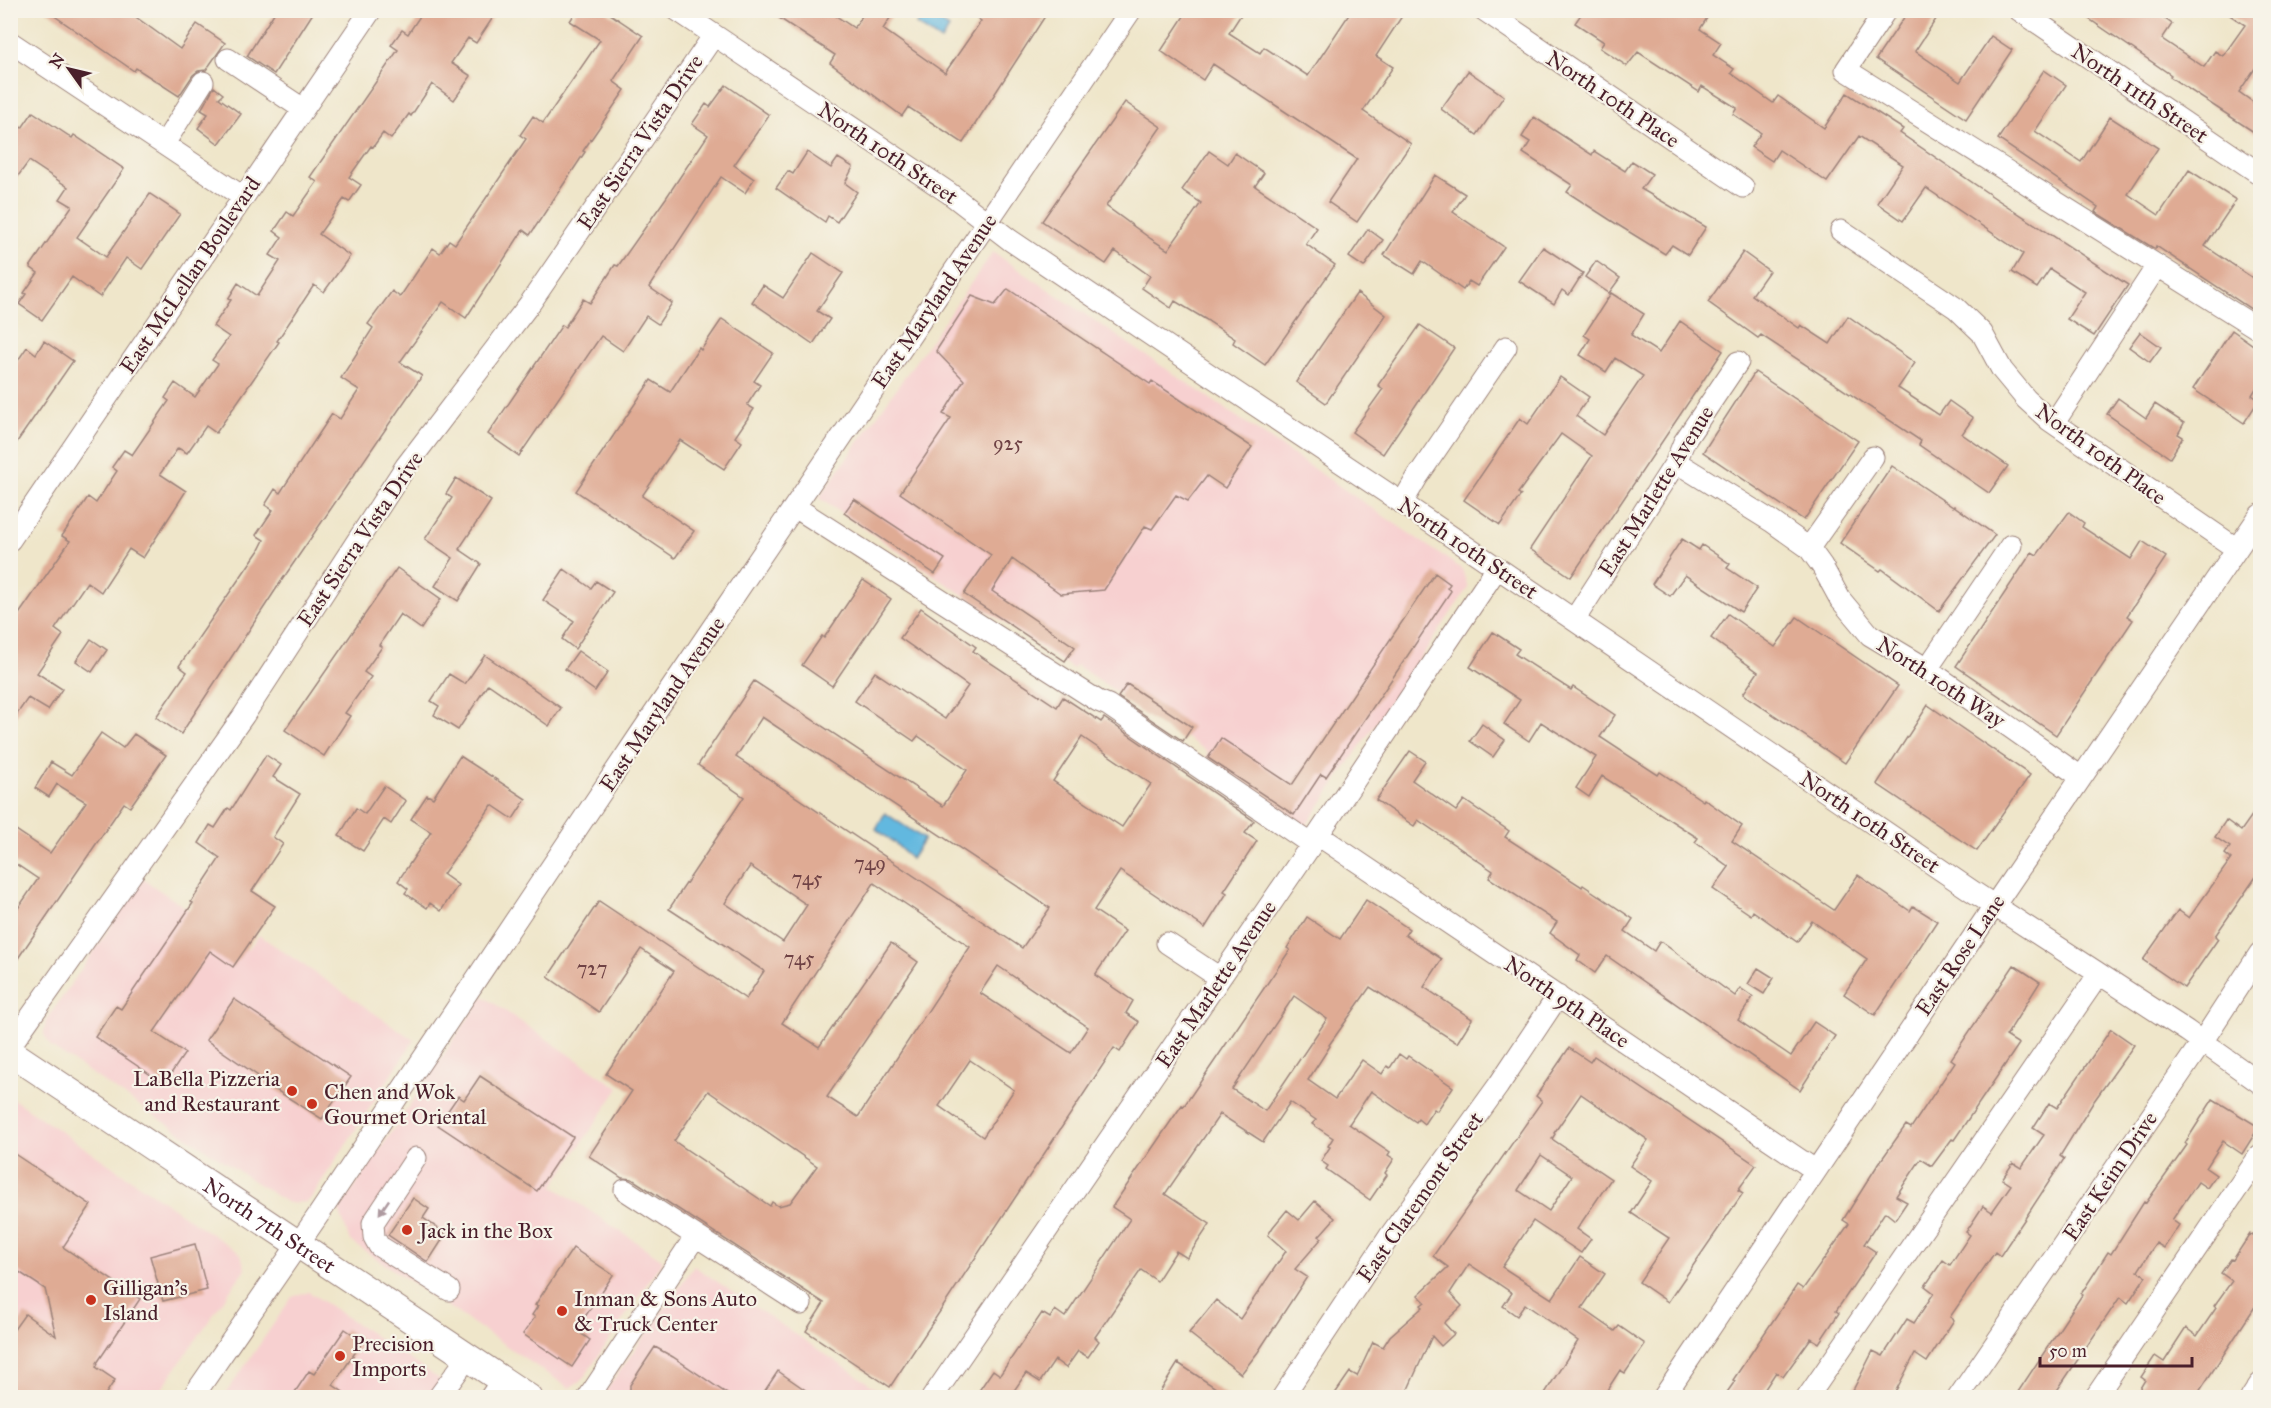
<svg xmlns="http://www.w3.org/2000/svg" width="2271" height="1408" viewBox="0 0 2271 1408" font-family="'IM FELL Great Primer',serif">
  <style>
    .built { fill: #f7d0d0 }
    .water { fill: #62b8df; stroke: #566c85; stroke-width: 1.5 }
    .building { fill: #dfab94; fill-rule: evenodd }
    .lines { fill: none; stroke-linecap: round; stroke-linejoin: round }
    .minor-casing { stroke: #9c827a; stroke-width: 23 }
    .major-casing { stroke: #9c827a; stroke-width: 29 }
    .minor { stroke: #fff; stroke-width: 21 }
    .major { stroke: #fff; stroke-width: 27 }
    .oneway { fill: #ae9aa0 }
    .poi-dot { fill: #c8321e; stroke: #f7f3e8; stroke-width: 2 }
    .labels { text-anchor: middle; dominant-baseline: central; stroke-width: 4.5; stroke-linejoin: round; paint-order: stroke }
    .number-label { font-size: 20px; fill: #6f4245 }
    .street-label { font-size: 22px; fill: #4a1f2b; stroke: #f7f3e8 }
    .poi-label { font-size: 22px; fill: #4a1f2b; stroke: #f7f3e8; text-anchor: start }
  </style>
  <rect width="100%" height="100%" fill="#f7f3e8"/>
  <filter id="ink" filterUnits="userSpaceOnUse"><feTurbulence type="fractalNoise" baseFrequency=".0167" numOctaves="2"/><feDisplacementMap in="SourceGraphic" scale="12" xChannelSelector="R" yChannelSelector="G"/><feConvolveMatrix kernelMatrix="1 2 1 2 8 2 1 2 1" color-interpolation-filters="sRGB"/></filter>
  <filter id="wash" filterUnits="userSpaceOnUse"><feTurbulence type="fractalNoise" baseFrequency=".008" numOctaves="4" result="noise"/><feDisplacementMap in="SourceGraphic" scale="24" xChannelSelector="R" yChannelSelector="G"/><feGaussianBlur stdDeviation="1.35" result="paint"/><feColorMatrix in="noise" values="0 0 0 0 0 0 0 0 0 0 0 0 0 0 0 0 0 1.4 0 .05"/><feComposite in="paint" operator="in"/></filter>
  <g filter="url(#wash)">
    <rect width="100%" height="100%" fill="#efe6ca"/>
    <path class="built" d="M993,252L1462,569L1468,588L1306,826L1206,759L1208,752L1076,665L1073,669L819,498Z
      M143,879L248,950L259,935L414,1040L311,1198L307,1202L288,1203L275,1195L51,1047L47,1040L44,1034L46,1021Z
      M483,996L619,1088L553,1186L663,1260L583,1379L569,1388L350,1241L339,1210Z
      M10,1097L241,1254L245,1269L156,1397H11Z
      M694,1266L889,1397L604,1398L607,1389Z
      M309,1292L466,1397L223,1398L292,1297Z"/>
    <path class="water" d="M925,12L949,28L941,41L916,24Z
      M885,813L924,839L911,859L896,844L876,829Z"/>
    <g id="blocks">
      <path class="building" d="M46,10H126L180,49L197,24L225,43L206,70L198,71L193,75L179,96L136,68L134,71Z
        M276,10H315L274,74L247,56Z
        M424,10H498L476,43L468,38L451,63L471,76L454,100L432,84L411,116L409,114L391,139L383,133L373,147L371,146L349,177L361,185L349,202L344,199L319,234L350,256L324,292L314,285L277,341L279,342L216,433L206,426L187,453L178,448L160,474L186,491L143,558L129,549L101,592L87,582L55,629L63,635L37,673L62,689L48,710L28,698L10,724V627L70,541L62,536L88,497L96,503L117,471L112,467L124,450L132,455L169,401L165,398L175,383L195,397L218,364L212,360L229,337L213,326L231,300L228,299L238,283L257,296L280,261L270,255L282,237L274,231L287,212L293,216L317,182L310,177L398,50L391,45L402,30L408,34Z
        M577,10H604L643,36L613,81L625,90L583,151L585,152L530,235L523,230L466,318L443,302L400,362L422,376L282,580L181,734L156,717L187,672L179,666L259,550L264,540L256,535L273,510L265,505L275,489L280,493L332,414L340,419L359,390L341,378L373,328L368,324L392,291L400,297L433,248L440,253L449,240L455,244L526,139L520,135L533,116L543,123L600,40L570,21Z
        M767,10H827L854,28L866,10H895L883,29L945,73L981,21L966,10H1049L963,143L908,107L902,116L830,63L835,55Z
        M1188,10H1244L1229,33L1260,53L1264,47L1308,76L1352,10H1406L1376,56L1393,67L1363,111L1411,144L1357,222L1328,202L1357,159L1213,64L1203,80L1161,51Z
        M1584,10H1712L1700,29L1721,43L1713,55L1734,69L1731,73L1773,103L1778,96L1824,128L1847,93L1903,129L1900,133L1995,198L2128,285L2094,336L2067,319L2085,292L2050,269L2037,288L2012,272L2023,254L1926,188L1903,221L1877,203L1903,165L1859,136L1827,182L1779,150L1772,161L1751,147L1761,133L1733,114L1737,108L1702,86L1699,92L1638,52L1627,66L1600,48L1604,42L1575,23Z
        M1909,10H1942L1915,51L1960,82L1991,36L2012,50L1966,119L1876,59Z
        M2076,10H2153L2172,24L2162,39L2204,67L2215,51L2223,56L2245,25L2222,10H2260V61L2239,92L2260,107V136L2170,77L2171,75Z
        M2044,70L2066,85L2035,131L2081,162L2110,117L2158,148L2128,194L2159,215L2189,170L2236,200L2205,246L2260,283V315L2156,246L2155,249L2095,212L2098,207L1998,139Z
        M1468,71L1504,96L1477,135L1441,109Z
        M726,85L769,115L734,165L754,179L745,193L721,177L649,287L672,303L658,324L646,316L623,351L601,336L519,456L488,434L562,325L565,327L583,299L590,303L615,265L618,266L666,198L708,135L692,124L706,104L710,107Z
        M214,87L223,94L219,98L241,114L219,144L198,128L208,114L201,110Z
        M1125,102L1161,127L1106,206L1151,239L1168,250L1201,203L1182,190L1209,151L1228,164L1235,153L1264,173L1255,186L1317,228L1306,244L1335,265L1265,365L1233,343L1235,339L1205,319L1175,301L1171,308L1142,288L1150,276L1115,251L1106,264L1042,221Z
        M33,112L72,138L74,135L124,169L77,237L106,257L150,194L180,214L142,269L126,258L100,297L72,277L42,320L19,304L26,294L24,293L38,273L30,267L72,206L60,199L68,187L29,161L10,187V120L22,128Z
        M1534,117L1592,155L1594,151L1625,171L1632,161L1652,174L1641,189L1706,227L1688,255L1672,245L1665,254L1618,225L1567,192L1572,185L1523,153L1530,142L1522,137Z
        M807,152L831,168L838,158L853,167L845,183L857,192L837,222L828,216L825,222L776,188L788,171L793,174Z
        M1435,175L1465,194L1453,212L1504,247L1477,286L1469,281L1463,290L1422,261L1414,274L1384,255Z
        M1368,229L1383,240L1364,267L1349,257Z
        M1543,247L1583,273L1569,295L1562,290L1554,304L1519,281Z
        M1743,252L1769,271L1752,295L1799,328L1801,325L1830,344L1848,316L1915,363L1898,388L1939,415L1949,401L1973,418L1962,434L2008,466L1989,493L1919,445L1921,441L1761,335L1758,338L1708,302Z
        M813,253L843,273L817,311L830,319L813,344L752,302L763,285L783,298Z
        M1596,261L1620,278L1609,293L1585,277Z
        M1008,289L1150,384L1152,381L1252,447L1225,488L1207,476L1188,501L1176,495L1152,529L1145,526L1104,590L1061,594L1012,559L992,591L1075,647L1065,661L964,594L991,555L900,493L951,418L943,414L964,380L936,351L972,296L995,305Z
        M1357,293L1386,315L1326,403L1296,382Z
        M1611,293L1644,314L1631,335L1659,353L1680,321L1723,351L1571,577L1530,549L1592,456L1561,434L1518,493L1521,495L1500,525L1464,500L1520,418L1528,424L1560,377L1589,397L1576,416L1603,435L1643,376L1615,358L1606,372L1580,355L1590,339L1584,335Z
        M722,319L773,353L754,381L760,385L747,405L754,409L735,437L742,442L724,469L680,440L642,496L694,531L675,558L576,491L651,380L670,392L699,348L701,350Z
        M1420,325L1454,348L1383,454L1352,432L1383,389L1378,385Z
        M2232,330L2260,350V382L2252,395L2259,400L2244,423L2193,389Z
        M2140,332L2161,347L2150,362L2129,347Z
        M44,341L73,361L10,452V372L27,347L36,354Z
        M1755,372L1858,441L1804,520L1703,452Z
        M2118,398L2146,418L2155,404L2184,423L2178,434L2183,437L2170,458L2107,414Z
        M1892,466L1953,507L1954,506L1995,535L1939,611L1882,569L1880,571L1840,543Z
        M456,478L491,501L459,549L481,564L458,601L435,586L453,558L425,539L452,498L446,494Z
        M854,499L945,559L935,574L844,513Z
        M2069,512L2084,523L2082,527L2131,559L2142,541L2166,557L2127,616L2133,620L2056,735L1956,666L2032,552L2037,555Z
        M1682,539L1699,550L1702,545L1730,564L1727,568L1757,588L1741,612L1685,575L1670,596L1652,584Z
        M397,568L441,599L421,629L400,614L379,645L382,647L364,672L371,677L345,713L350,716L324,756L285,730Z
        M564,569L591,588L596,581L613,592L575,649L562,639L574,621L543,600Z
        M1435,573L1450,584L1447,588L1451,591L1326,777L1321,774L1294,815L1208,758L1221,738L1292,785Z
        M863,580L891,599L832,686L802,665L822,636L824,638Z
        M921,608L976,647L973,651L1057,707L1063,697L1101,722L1104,718L1254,821L1245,833L1257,841L1224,891L1227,893L1205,928L1120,871L1094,910L1125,931L1095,975L1133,1001L1126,1013L1139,1022L1120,1052L1114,1048L890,1387L806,1331L824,1303L632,1179L622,1178L589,1156L632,1091L606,1074L674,971L641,949L599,1012L548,977L599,901L746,999L764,971L669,909L744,797L698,765L754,681L943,806L967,770L918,736L914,741L855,701L875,672L945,719L968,686L900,638ZM762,717L1050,908L1022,948L736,757ZM1082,737L1151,784L1122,827L1053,781ZM750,866L807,905L783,942L725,903ZM874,883L970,947L858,1117L827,1097L918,962L891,943L819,1047L782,1023ZM998,966L1088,1027L1071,1053L980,993ZM970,1060L1014,1090L983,1137L939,1106ZM708,1091L817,1166L790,1203L778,1206L772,1202L770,1206L674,1141Z
        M1728,614L1775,647L1797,617L1898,686L1845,763L1743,694L1758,672L1711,638Z
        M1493,632L1519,649L1515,654L1571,690L1573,687L1615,715L1600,737L1658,775L1660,772L1703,801L1704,799L1742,826L1732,841L1834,910L1858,875L1910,911L1913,906L1937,921L1875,1015L1844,994L1867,959L1812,921L1797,942L1753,911L1751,915L1713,889L1729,867L1695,842L1698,838L1602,776L1589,797L1576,788L1596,757L1541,722L1529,741L1504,724L1520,700L1470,667Z
        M91,639L107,650L92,672L76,661Z
        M578,651L608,672L595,691L565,669Z
        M485,655L561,708L549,726L488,684L458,730L434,715L439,706L431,701L449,674L465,684Z
        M1127,684L1192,727L1183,741L1118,697Z
        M1928,705L2030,775L1977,851L1877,784Z
        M1482,724L1505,740L1493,757L1470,741Z
        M101,733L123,748L134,734L166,755L130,807L124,803L10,970V920L38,879L10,860V826L50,853L86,802L57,784L49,797L35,788L51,762L72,775Z
        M1410,751L1425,761L1412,780L1456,811L1464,800L1509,831L1505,837L1582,887L1583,885L1633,919L1625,931L1654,951L1660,941L1735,996L1740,988L1753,997L1738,1020L1791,1056L1814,1022L1835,1036L1800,1090L1607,956L1595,973L1577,960L1580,955L1550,933L1557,922L1489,878L1493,871L1418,820L1414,826L1376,800Z
        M266,755L281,765L273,777L300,794L273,837L283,844L252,891L275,906L233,967L210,951L154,1032L185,1053L164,1084L95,1037L116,1006L121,1009L193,903L191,902L220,858L199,843L210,825L215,828L228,808L231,810Z
        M460,756L526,799L513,819L492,805L443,874L458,885L441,911L430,903L427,908L405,893L408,889L398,881L431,832L411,819L427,795L433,798Z
        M384,786L406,801L391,824L384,819L363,851L339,836L356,808L365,814Z
        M2260,804V871L2215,936L2218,939L2184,988L2143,960L2178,910L2189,918L2231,859L2225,854L2230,847L2215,837L2226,820L2241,831Z
        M1366,900L1409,929L1405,935L1442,959L1424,987L1472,1019L1457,1043L1370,987L1329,1045L1330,1046L1308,1080L1335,1099L1362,1060L1382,1074L1387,1066L1390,1068L1399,1054L1406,1059L1408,1056L1453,1087L1437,1111L1434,1109L1424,1124L1418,1119L1416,1122L1371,1091L1349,1124L1390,1152L1388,1155L1394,1159L1385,1173L1387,1175L1370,1200L1326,1169L1328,1166L1321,1161L1330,1147L1328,1146L1333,1138L1312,1124L1316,1120L1290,1102L1263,1142L1220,1114L1165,1194L1210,1224L1187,1258L1176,1251L1157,1281L1141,1270L1095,1337L1099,1341L1088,1357L1078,1351L1066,1368L1055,1360L1040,1382L1026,1373L1009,1398H974L993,1370L1000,1375L1042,1313L1050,1318L1055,1310L1065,1317L1130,1219L1112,1207L1182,1105L1184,1106L1290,950L1287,948L1307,917L1340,939ZM1294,996L1327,1019L1265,1111L1232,1089Z
        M2014,965L2040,982L2006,1036L2019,1044L1954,1140L1952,1139L1932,1166L1921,1159L1896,1196L1907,1202L1895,1220L1885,1212L1864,1244L1876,1252L1836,1311L1839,1313L1819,1343L1811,1338L1783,1377L1776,1372L1759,1398H1723L1735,1381L1733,1380L1797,1285L1803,1289L1849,1224L1843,1220L1877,1166L1906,1125L1911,1128L1955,1062L1951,1059Z
        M1758,968L1774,978L1764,994L1748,984Z
        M234,999L351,1077L322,1119L260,1080L261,1078L206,1040Z
        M2111,1029L2134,1045L2094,1101L2060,1156L2064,1159L2024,1220L2000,1256L1995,1252L1950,1317L1954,1320L1927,1362L1915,1354L1892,1398H1849L1873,1351L1883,1356L1907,1319L1914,1323L1934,1293L1925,1286L1943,1260L1950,1265L1970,1235L1966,1232L1983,1206L1992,1212L2011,1185L2002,1179L2013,1163L2021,1168L2044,1135L2033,1128L2049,1103L2057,1108Z
        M1569,1048L1590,1062L1594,1056L1756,1165L1738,1190L1743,1193L1668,1302L1639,1282L1669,1238L1631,1213L1652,1181L1630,1166L1648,1140L1581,1094L1554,1133L1555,1134L1552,1139L1611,1179L1577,1229L1591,1239L1581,1253L1533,1221L1502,1267L1552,1299L1580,1257L1605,1274L1582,1308L1615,1331L1619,1326L1645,1344L1625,1373L1620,1370L1602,1398H1542L1578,1341L1525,1304L1517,1316L1503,1306L1512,1293L1469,1264L1450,1293L1462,1306L1444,1323L1454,1334L1441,1346L1432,1336L1404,1398H1332L1350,1372L1357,1376L1373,1342L1383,1347L1390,1336L1423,1307L1421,1305L1425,1302L1418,1295L1448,1267L1433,1256L1542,1101L1536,1096ZM1541,1155L1572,1176L1549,1211L1518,1190Z
        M480,1076L573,1137L537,1191L438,1125L458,1096L464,1100Z
        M2213,1099L2259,1127L2242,1154L2223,1141L2206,1168L2216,1175L2207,1188L2198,1182L2172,1220L2179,1225L2164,1248L2156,1243L2138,1271L2146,1276L2128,1303L2120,1297L2052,1398H2014L2082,1295L2081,1294L2108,1252L2111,1254L2144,1202L2146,1203L2187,1145L2185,1143Z
        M10,1151L91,1205L63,1247L140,1299L97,1363L98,1364L96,1367L115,1380L103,1398H10V1335L25,1314L56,1336L45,1289L10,1266Z
        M413,1198L429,1209L423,1218L446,1234L428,1262L388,1235Z
        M1315,1201L1335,1218L1319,1236L1322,1238L1295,1269L1307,1277L1258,1352L1241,1374L1189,1333L1216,1300L1240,1319L1286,1251L1268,1235L1273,1227L1287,1210L1299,1220Z
        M2250,1234L2260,1241V1299L2195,1398H2134L2145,1380L2141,1377L2155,1356L2164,1362L2186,1328L2197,1336L2216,1308L2214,1306L2232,1281L2221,1273L2231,1259L2233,1260Z
        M195,1244L207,1290L163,1301L150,1256Z
        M573,1248L613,1275L576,1330L590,1340L572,1367L523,1334L535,1317L532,1315L538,1306L535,1305Z
        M345,1329L363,1341L333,1385L352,1398H291L309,1371L314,1374Z
        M655,1347L673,1357L733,1398H625L630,1390V1385Z
        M1178,1363L1231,1398H1156Z
        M778,1371L817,1398H760Z"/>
    </g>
  </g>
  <g filter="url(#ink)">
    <use href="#blocks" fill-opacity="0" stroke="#9c827a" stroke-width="1.5"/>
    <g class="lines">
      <g class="minor-casing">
        <path id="minor" d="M677,10L949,193L1010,240L1213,377L1402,503L1972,891L2187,1031L2260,1083
          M1484,10L1743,187
          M1886,10L1846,70L2260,330
          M2019,10L2260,174
          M10,42L243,197
          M228,59L303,109
          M164,144L203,82
          M1841,231L1956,308L1982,333L2002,370L2026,399L2049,420L2237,549
          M2054,423L2157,266
          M1676,462L1771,521L1809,548L1822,566L1840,599L1870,635L1927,669L2081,777
          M1402,503L1418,476L1506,347
          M795,507L1098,701L1108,705L1311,844
          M10,540L371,10
          M1809,548L1873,457
          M1574,620L1676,462L1684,442L1738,362
          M1927,669L2011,545
          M1318,835L1815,1170
          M1167,943L1220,978
          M10,1046L244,715L406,466L531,302L714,35
          M416,1158L373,1223L374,1237L379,1246L449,1290
          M625,1190L801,1304
          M192,1398L319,1214L639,736L1131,10
          M438,1398L468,1357
          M490,1398L502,1380
          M588,1398L695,1237
          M932,1398L1318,835L1497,568
          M1282,1398L1389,1237L1498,1086L1558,996
          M1663,1398L1994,906L2260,515
          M1807,1398L2099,974
          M1958,1398L2202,1042L2260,953
          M2095,1398L2260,1155
          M2251,1398L2260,1384"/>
      </g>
      <g class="major-casing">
        <g id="major">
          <path id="s1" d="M10,1052L529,1398"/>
        </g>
      </g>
      <use href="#minor" class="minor"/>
      <use href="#major" class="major"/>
    </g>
    <defs><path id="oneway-solid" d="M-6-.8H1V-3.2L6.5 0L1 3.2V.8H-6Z" transform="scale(1.5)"/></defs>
    <use class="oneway" href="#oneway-solid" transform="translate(384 1207) rotate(124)"/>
  </g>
  <g class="poi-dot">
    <circle cx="292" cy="1091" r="6"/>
    <circle cx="312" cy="1104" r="6"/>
    <circle cx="407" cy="1230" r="6"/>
    <circle cx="91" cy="1300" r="6"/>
    <circle cx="562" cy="1311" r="6"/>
    <circle cx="340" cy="1356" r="6"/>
  </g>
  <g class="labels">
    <g class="number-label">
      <text x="1008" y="443">925</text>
      <text x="870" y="863">749</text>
      <text x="807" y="878">745</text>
      <text x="799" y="958">745</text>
      <text x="592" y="968">727</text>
    </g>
    <g class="street-label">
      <text transform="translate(2140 93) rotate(34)">North 11th Street</text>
      <text transform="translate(1613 99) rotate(34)">North 10th Place</text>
      <text transform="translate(640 142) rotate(-56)">East Sierra Vista Drive</text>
      <text transform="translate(888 153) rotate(34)">North 10th Street</text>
      <text transform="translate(190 275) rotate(-56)">East McLellan Boulevard</text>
      <text transform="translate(934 301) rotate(-56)">East Maryland Avenue</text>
      <text transform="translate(2101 454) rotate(36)">North 10th Place</text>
      <text transform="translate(1656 491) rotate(-58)">East Marlette Avenue</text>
      <text transform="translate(360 539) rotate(-56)">East Sierra Vista Drive</text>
      <text transform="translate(1468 548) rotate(34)">North 10th Street</text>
      <text transform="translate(1941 682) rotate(33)">North 10th Way</text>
      <text transform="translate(662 704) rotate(-56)">East Maryland Avenue</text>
      <text transform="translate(1870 822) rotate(34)">North 10th Street</text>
      <text transform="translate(1960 955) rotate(-56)">East Rose Lane</text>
      <text transform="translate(1216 984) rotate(-56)">East Marlette Avenue</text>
      <text transform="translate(1567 1002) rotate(34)">North 9th Place</text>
      <text transform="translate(2110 1176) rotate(-56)">East Keim Drive</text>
      <text transform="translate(1420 1197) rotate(-55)">East Claremont Street</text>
      <text stroke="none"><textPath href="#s1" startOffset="312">North 7th Street</textPath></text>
    </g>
    <g class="poi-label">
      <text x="280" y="1078" text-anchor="end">LaBella Pizzeria<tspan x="280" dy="25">and Restaurant</tspan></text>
      <text x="324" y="1091">Chen and Wok<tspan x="324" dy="25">Gourmet Oriental</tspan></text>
      <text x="419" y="1230">Jack in the Box</text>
      <text x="103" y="1287">Gilligan's<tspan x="103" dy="25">Island</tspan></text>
      <text x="574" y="1298">Inman &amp; Sons Auto<tspan x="574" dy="25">&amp; Truck Center</tspan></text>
      <text x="352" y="1343">Precision<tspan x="352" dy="25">Imports</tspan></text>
    </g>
  </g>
  <rect width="2271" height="1408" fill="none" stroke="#f7f3e8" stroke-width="36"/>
  <g transform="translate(69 69) rotate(304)" stroke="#f7f3e8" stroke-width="4.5" paint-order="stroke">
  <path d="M0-4.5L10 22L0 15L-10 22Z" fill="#4a1f2b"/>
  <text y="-9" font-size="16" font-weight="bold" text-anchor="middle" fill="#4a1f2b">N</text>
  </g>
  <path d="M2040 1357v9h152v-9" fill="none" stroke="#4a1f2b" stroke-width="3"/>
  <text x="2049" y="1357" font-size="18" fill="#4a1f2b" stroke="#f7f3e8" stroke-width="4.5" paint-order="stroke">50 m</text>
</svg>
